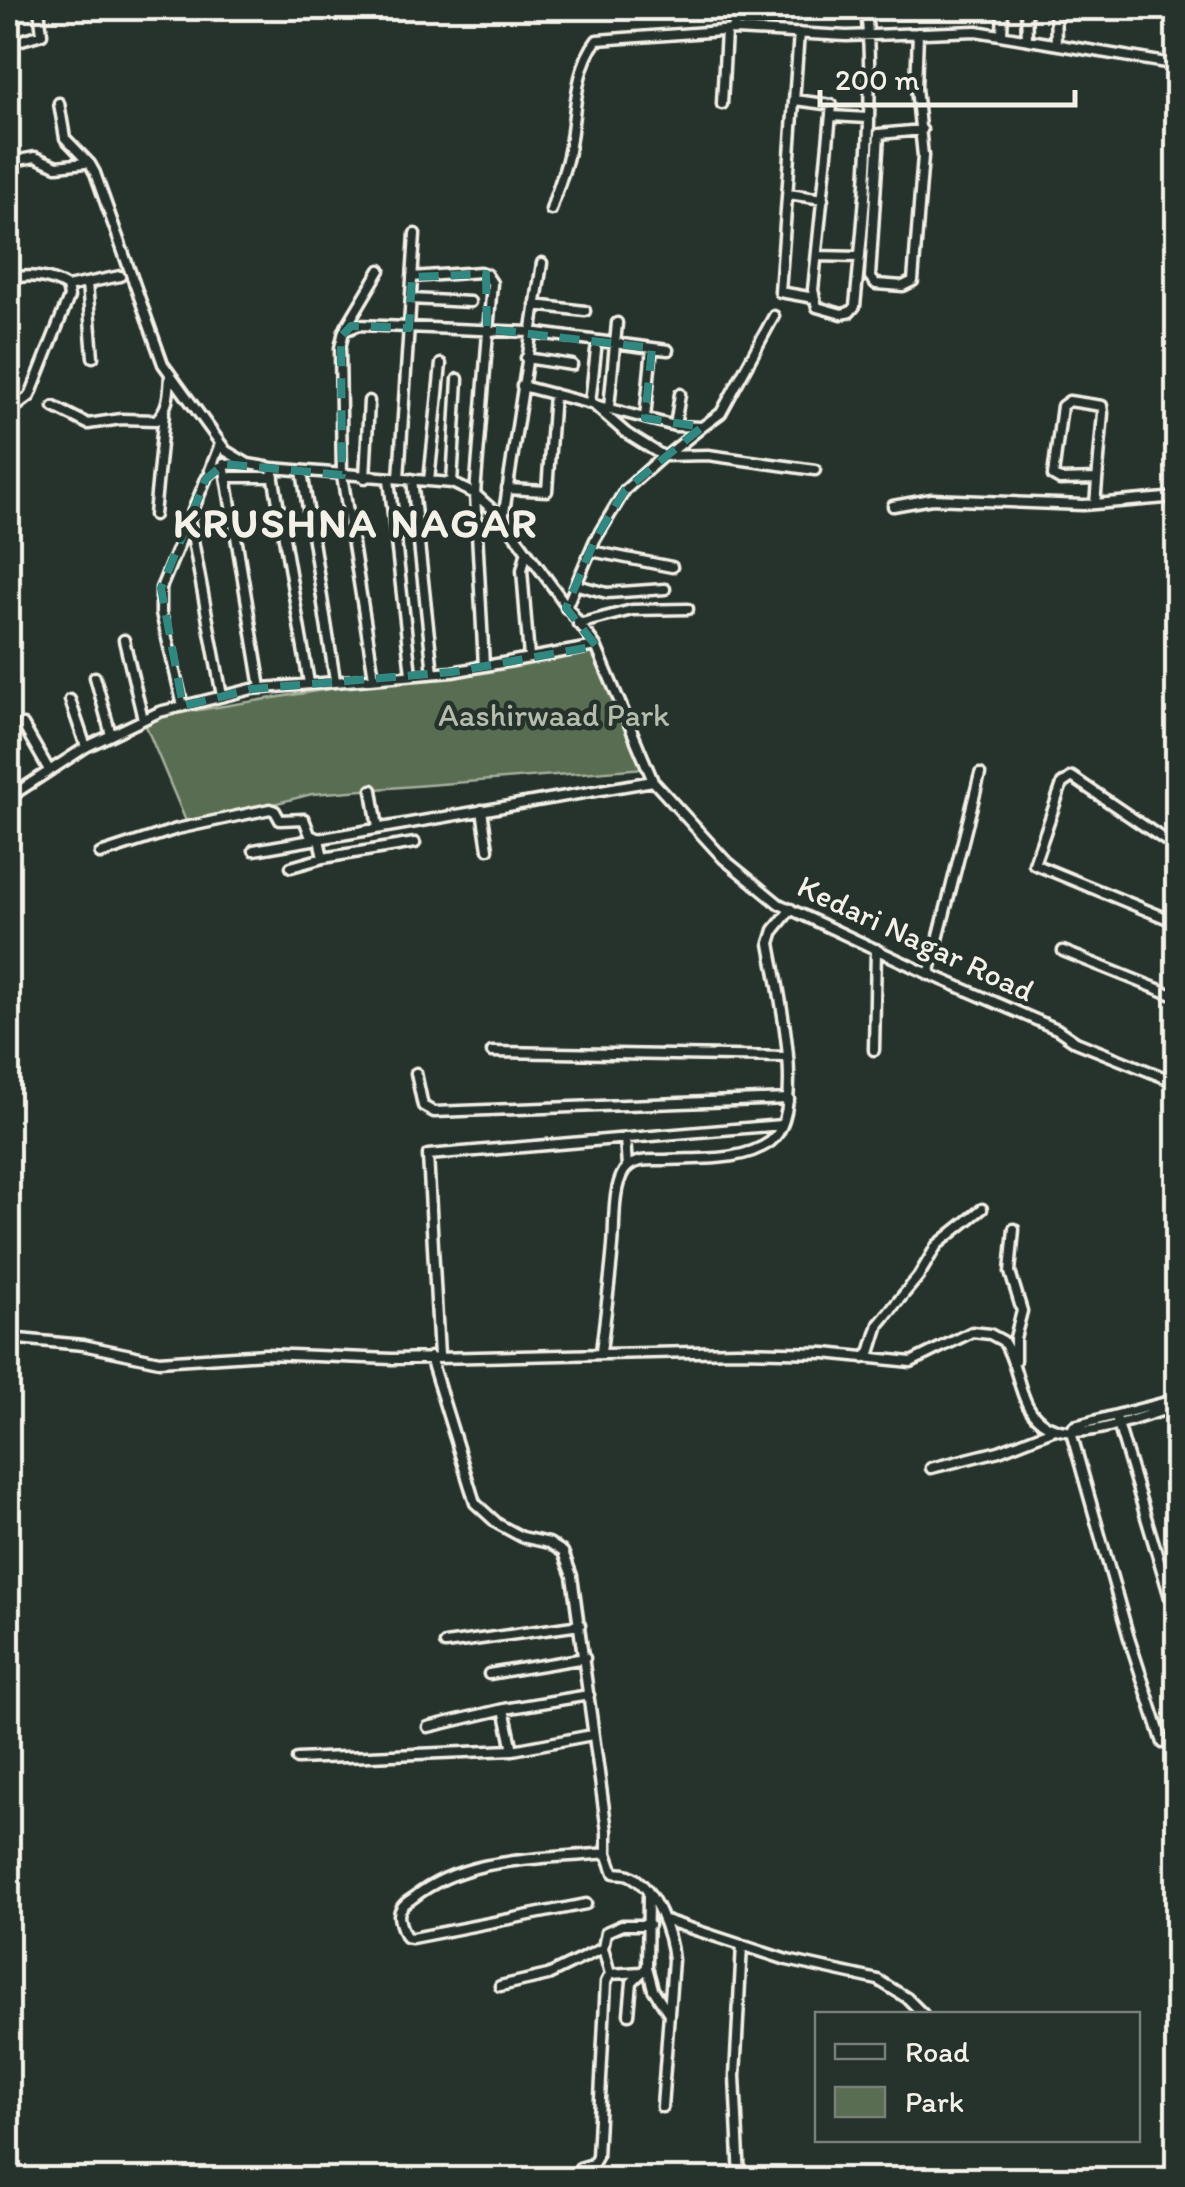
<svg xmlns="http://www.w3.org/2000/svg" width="1185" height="2187" viewBox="0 0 1185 2187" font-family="Itim,sans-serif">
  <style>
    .green { fill: #586d51; stroke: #a6af9c; stroke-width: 2.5 }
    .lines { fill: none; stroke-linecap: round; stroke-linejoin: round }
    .street-casing { stroke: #f4f1e8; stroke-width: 15 }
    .street { stroke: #26332d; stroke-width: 8 }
    .marked { fill: none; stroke: #318880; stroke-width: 8; stroke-dasharray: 20 12; stroke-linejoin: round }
    .labels { text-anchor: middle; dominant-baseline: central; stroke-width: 9; stroke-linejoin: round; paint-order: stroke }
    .park-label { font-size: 32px; fill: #b6bcac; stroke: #26332d }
    .street-label { font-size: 32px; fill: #f4f1e8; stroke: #26332d }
    .district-label { font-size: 42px; font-weight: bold; letter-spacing: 2.5px; fill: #f4f1e8; stroke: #26332d }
  </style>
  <rect width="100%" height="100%" fill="#26332d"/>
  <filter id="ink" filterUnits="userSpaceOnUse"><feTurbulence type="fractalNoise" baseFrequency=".01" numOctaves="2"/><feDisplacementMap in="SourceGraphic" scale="20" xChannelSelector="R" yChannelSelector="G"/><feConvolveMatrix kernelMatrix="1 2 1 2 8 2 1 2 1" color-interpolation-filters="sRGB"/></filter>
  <g filter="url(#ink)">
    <path class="green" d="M596,646L646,768L312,794L188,826L143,719Z"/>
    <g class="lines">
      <g class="street-casing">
        <path id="street" d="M731,8L735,30
          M1026,8L1027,38
          M1055,8L1056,43
          M799,33L780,292L814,298
          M918,33L916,88L923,156L913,281L903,286L876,284L870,277L879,134L922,130
          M1002,34L1003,8
          M8,44L42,34L39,8
          M795,100L832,105L813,290L817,307L842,314L850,312L855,306C865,208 875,106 866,8
          M59,103L65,138L90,164L95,173L163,364L226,451L248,464L272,468L452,483L475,494L503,519L596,646L653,781L724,859L779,904L922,971L1057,1029L1076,1042L1178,1083
          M722,104L726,31
          M831,116L868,118
          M8,162L35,157L57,166L85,163
          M788,194L823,199
          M551,210C556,192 564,174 568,156C576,120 573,70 597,40L735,30L847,36L976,31L1178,65
          M817,256L860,257
          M8,258L11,277
          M412,277L480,272L486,274L492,283L475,494L484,666
          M8,281C25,272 51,277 67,287L69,297L30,396L8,413
          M87,283L93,357
          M67,287L120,276
          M411,299L470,302
          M535,305L585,311
          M346,327L380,270
          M526,358L572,365
          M522,386L675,426L702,427L721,413L774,316
          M590,403L596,350
          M595,406L626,433L663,456
          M54,407L88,424L121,419L156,420C169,408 169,393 170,375
          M609,408L617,323
          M645,418L652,348
          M675,426L680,394
          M666,456L701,428
          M224,464L261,688
          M272,468L309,683
          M210,470L220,444
          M302,471L335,680
          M232,477H274
          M365,478L369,401
          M399,478L415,234
          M389,479L411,674
          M412,479L433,673
          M429,481L441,364
          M452,483L458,379
          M507,489L547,491L554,394
          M1095,504L1103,413L1102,406L1069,401L1062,406L1053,476L1060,480L1096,479
          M893,506L932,499L1083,505L1178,497
          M154,515L164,413
          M503,519L542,263
          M190,524L222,696
          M591,551L672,567
          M526,554L522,570L529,658
          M577,585L607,593L665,589
          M566,608L595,540L625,490L663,456L708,455L815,470
          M578,624L632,610L688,609
          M124,640L143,719
          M95,677L111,735
          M374,677L342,475L340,348L344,331L359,325L530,332L668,350
          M70,700L86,747
          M183,706L161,613V588L206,479C217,464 227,464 244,464
          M23,725L49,770
          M8,775L17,793
          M372,790L378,828
          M8,798L86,747L159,712L252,689L452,672L596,646
          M482,810L488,849
          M1178,849L1072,777L1062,784L1034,864L1178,923
          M254,850L653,781
          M100,854L177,829L270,809L275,811L280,820L304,819L310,835L319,839L323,858
          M291,867L323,858L415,843
          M1063,951L1178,997
          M929,975L980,774
          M874,1050L876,949
          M492,1052L788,1057
          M416,1073L423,1106L434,1112L789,1099
          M625,1138L627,1167
          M1014,1229L1010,1272L1022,1311L1015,1338V1360
          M8,1338L83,1345L159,1361L265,1354L392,1359L737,1351L825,1353L911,1362L972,1332L990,1334L1003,1341C1016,1360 1017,1385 1028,1406C1058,1459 1133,1415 1178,1407
          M601,1352C605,1317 610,1282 613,1246C615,1224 612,1190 624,1171C633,1158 652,1160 666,1160C699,1158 742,1162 770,1142C809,1112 777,986 770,943L774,930L791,909
          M439,1356L428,1155L782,1125
          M430,1357L475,1503L498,1524L522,1537L549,1543L563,1552L572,1576L607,1831V1853L614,1873C619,1874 624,1873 629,1875C655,1887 671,1935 673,1960L662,2107
          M864,1358L870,1353L879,1324L918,1277L937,1245L982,1209
          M1168,1403L1178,1432
          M1116,1417L1178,1624
          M1071,1432L1129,1638L1163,1743
          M1071,1432L1074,1426L1178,1399
          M931,1468L999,1451L1055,1429
          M445,1644L580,1625
          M489,1674L585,1658
          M428,1727L504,1709
          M513,1750L504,1709L589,1695
          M297,1759L513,1750L592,1735
          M586,1904L412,1938L406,1937C403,1931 399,1922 399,1915C400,1906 407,1902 413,1898C466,1855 542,1860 607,1853
          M665,1920L787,1960L878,1980L907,1998L923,2014
          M647,1967L653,1989L668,2012
          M610,1974L603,1948L606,1932L622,1925H649
          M500,1986L548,1975L603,1948
          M629,2014L632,1982L647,1967L648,1895
          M575,2180L580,2168L593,2164L597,2157L606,1982L610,1974L641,1972
          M740,2180L735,2076L742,1945"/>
      </g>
      <use href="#street" class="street"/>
    </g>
  </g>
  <path class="marked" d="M486,274L487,329L652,348L645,418L702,427L625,490L595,540L566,608L596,646L452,672L252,689L183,706L161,588L206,479L224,464L342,475L341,337L351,326L409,328L412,277Z"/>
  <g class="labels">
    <g class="park-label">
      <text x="554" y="715">Aashirwaad Park</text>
    </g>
    <g class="street-label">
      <text transform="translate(916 938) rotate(25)">Kedari Nagar Road</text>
    </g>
    <g class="district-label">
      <text x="356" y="522">KRUSHNA NAGAR</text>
    </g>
  </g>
  <rect width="1185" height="2187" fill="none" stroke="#26332d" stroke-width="40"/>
  <rect x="20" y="20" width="1145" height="2147" fill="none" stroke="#f4f1e8" stroke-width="4" filter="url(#ink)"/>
  <rect x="815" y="2012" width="325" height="130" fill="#26332d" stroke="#787f78" stroke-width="2.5"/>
  <rect x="835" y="2044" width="50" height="15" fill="#26332d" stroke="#787f78" stroke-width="2.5"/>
  <text x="905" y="2062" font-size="30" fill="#f4f1e8">Road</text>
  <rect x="835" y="2087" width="50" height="30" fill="#586d51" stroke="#787f78" stroke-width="2.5"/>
  <text x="905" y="2112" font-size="30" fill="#f4f1e8">Park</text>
  <path d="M820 90v15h255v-15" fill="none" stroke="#f4f1e8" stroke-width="5"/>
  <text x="835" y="90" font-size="30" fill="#f4f1e8" stroke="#26332d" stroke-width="8" paint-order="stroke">200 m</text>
</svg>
